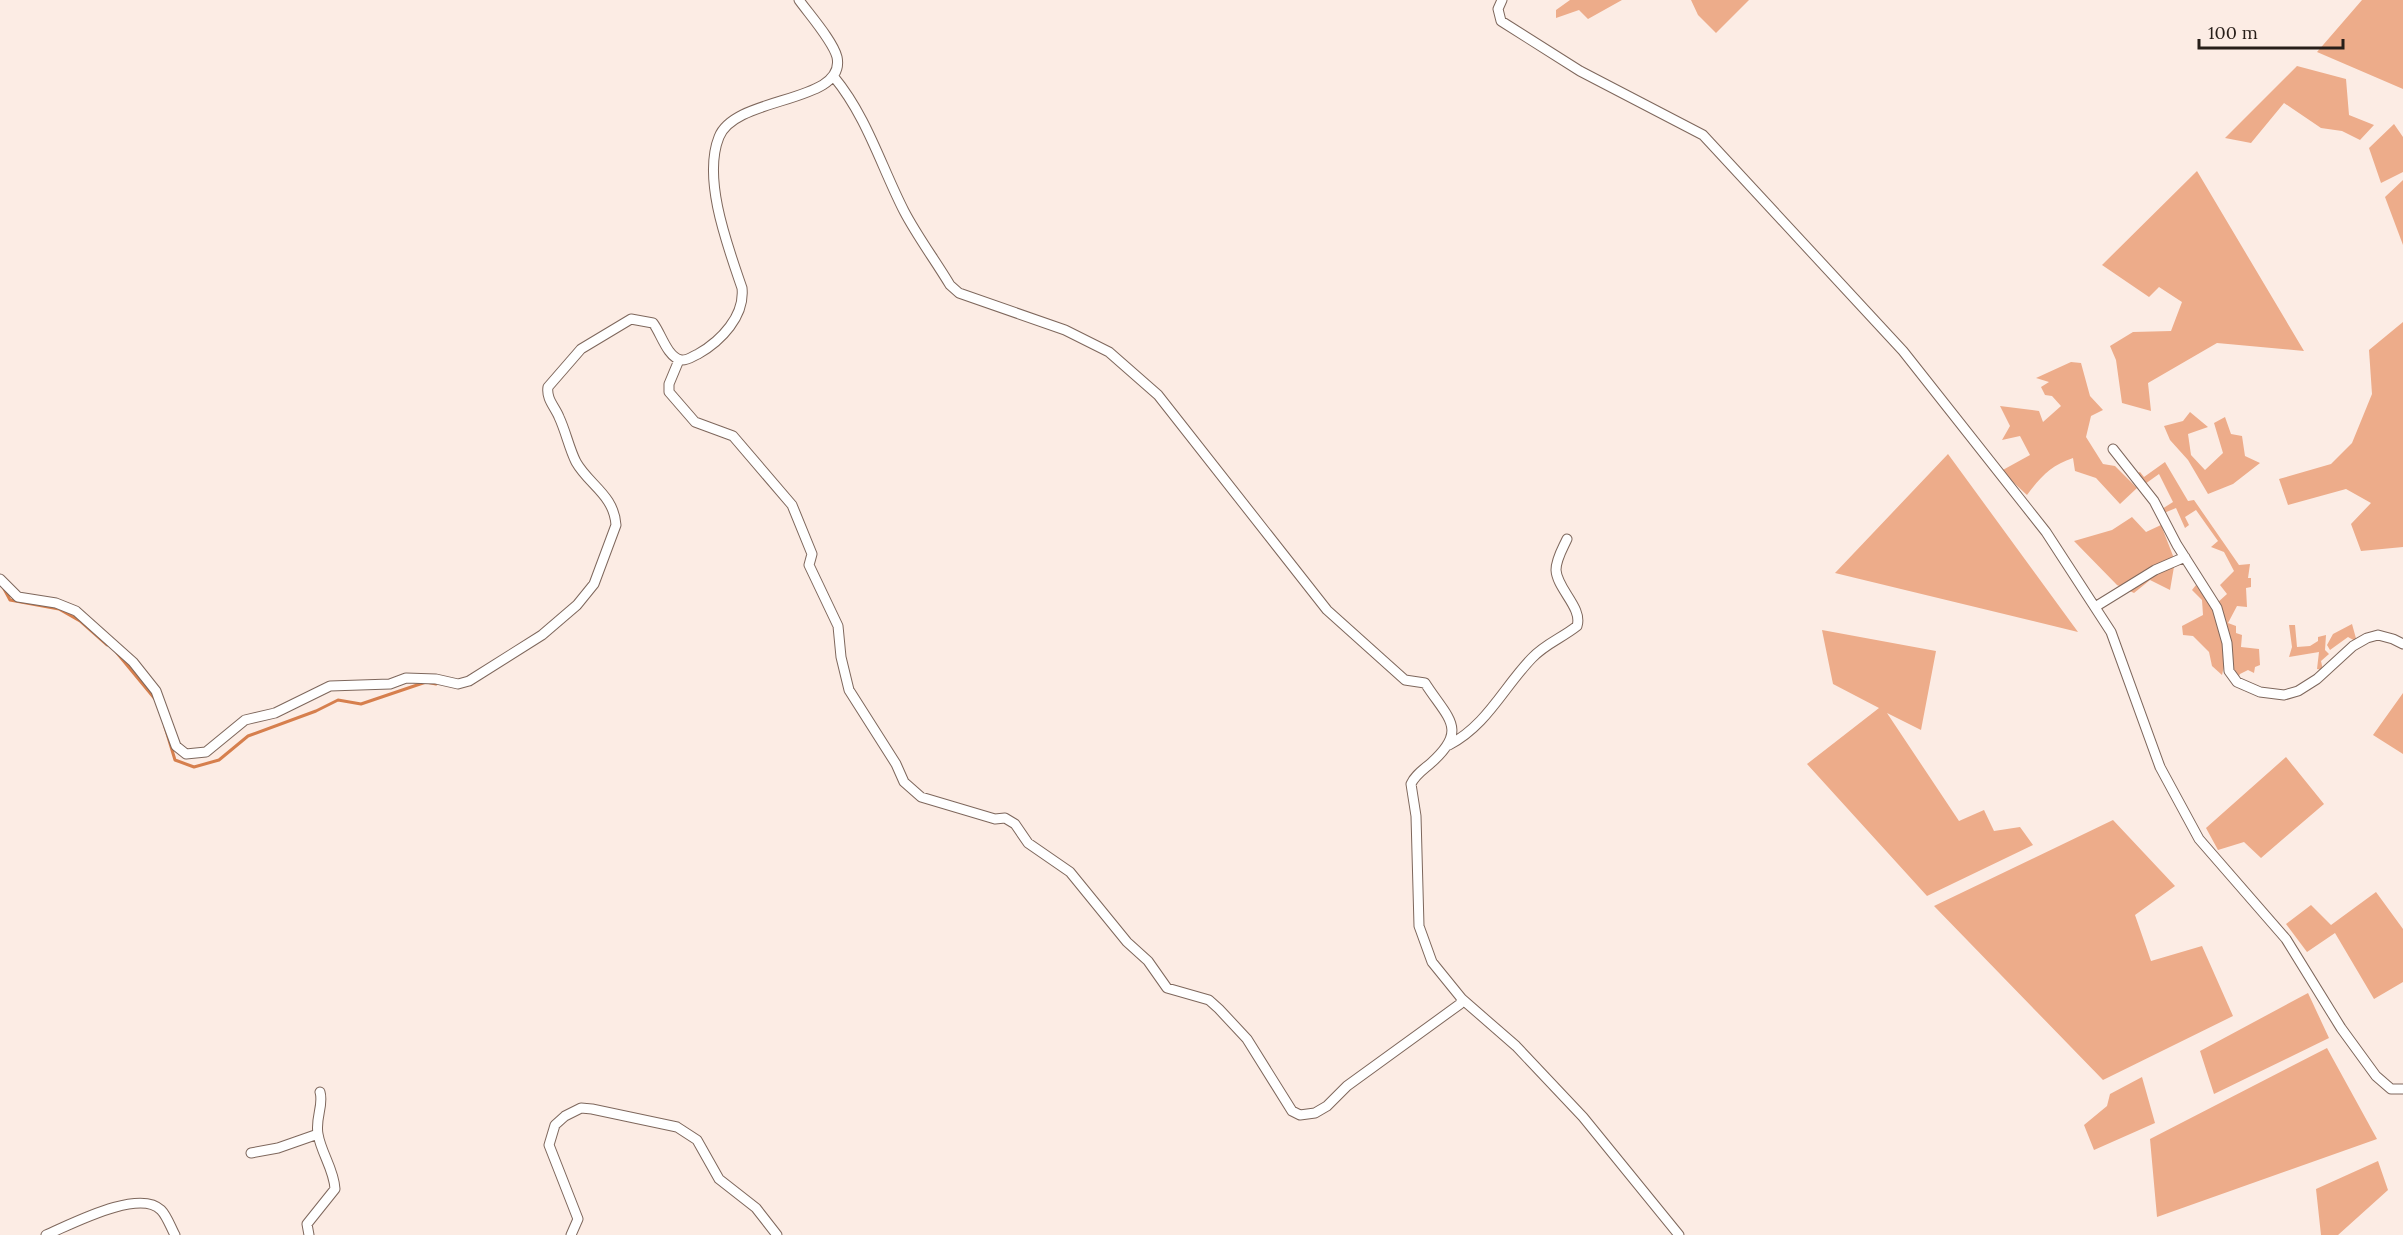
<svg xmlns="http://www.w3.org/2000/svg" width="2403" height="1235" viewBox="0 0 2403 1235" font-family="Lora,serif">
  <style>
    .green { fill: #edac8a }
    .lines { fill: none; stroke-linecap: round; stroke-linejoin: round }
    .stream { stroke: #d67f4d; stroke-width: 3 }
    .minor-casing { stroke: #7e675c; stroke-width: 11 }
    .minor { stroke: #fff; stroke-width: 9 }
  </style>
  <rect width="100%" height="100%" fill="#fcece4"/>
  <path class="green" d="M1570,0H1622L1588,19L1579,10L1556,18V10Z
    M1691,0H1749L1716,33L1698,15Z
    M2362,0H2403V89L2317,52Z
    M2297,66L2346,79L2349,115L2374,125L2360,140L2342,131L2321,128L2284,103L2251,143L2225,138Z
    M2394,124L2403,137V172L2381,183L2369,148Z
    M2197,171L2304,351L2217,343L2148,383L2151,411L2122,403L2116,360L2110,346L2133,332L2171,331L2182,302L2159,287L2149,297L2102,265Z
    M2403,180V245L2385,197Z
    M2403,322V547L2361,551L2351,524L2371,503L2346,489L2288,505L2279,479L2331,464L2352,443L2372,394L2369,350Z
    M2071,362L2081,363L2090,396L2103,410L2091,416L2086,437L2103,464L2115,466L2137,488L2120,504L2096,478L2075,471L2073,458C2052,465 2041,476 2027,495L2001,471L2030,455L2020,436L2002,440L2010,426L2000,406L2039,411L2043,422L2061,406L2052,396L2045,395L2041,387L2049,382L2036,378Z
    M2190,412L2208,427L2188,434L2191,455L2205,470L2223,453L2214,423L2225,417L2231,434L2242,436L2245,456L2260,463L2233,484L2208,494L2188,460L2170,440L2164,426L2183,421Z
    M1948,454L2078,632L1835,573Z
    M2165,462L2188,501L2194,500L2239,565L2250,564L2248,578H2251V587L2246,588L2247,607L2237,606L2228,623L2236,626V633L2242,635L2241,647L2259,649L2260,665L2255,667L2254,673L2248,670L2240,674L2237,680L2233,676L2217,603L2227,594L2220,585L2234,571L2224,552L2211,547L2218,541L2196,510L2185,517L2189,525L2185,528L2176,508L2164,513L2162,509L2173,502L2159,474L2145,484L2136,474L2140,472L2144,477Z
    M2132,517L2146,532L2161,525L2175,561L2170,590L2150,580L2134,593L2117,585L2074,541L2112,530Z
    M2196,585L2212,600L2227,653L2222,675L2212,666L2209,652L2193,636L2183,635L2182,626L2203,615L2202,600L2192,590Z
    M2352,624L2357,642L2348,637L2330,650L2327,645L2333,634Z
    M2289,625H2295L2297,647L2310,646L2318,641V637L2326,635L2325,650L2329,654L2321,661L2323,670L2317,669L2319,652L2289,657L2292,647Z
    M1822,630L1936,651L1921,730L1887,713L1959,821L1984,810L1994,831L2020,827L2033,845L1927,896L1807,764L1879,708L1833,684Z
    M2403,693V754L2373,735Z
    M2286,757L2324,804L2261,858L2244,842L2218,850L2206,828Z
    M2113,820L2175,886L2135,915L2151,961L2202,946L2233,1016L2103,1080L1934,906Z
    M2376,892L2403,929V982L2374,999L2335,933L2307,952L2286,924L2311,905L2331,925Z
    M2308,993L2329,1038L2214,1094L2200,1051Z
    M2327,1048L2377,1139L2157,1217L2150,1139Z
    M2142,1077L2155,1123L2094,1150L2084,1125L2107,1106L2110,1094Z
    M2378,1161L2388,1190L2338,1235H2321L2316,1189Z"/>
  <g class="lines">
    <path class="stream" d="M3,587L10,600L59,609L80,621L107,645
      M117,653L155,699
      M165,727L175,760L194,767L219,760L248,736L316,711L338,700L361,704L426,682L436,684"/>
    <g class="minor-casing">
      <path id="minor" d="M1502,0L1498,9L1501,21L1580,71L1703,135L1903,351L2046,532L2111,632L2160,767L2199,839L2286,939L2341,1028L2376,1076L2391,1089H2403
        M834,77C867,117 881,166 904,211C917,236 935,260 950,285L959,293L1065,330L1109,352L1158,395L1327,610L1405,680L1425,683C1448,719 1469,729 1431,763C1423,770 1415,775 1411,784L1416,816L1419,926L1432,962L1462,999L1516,1046L1583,1117L1679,1235
        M679,360L669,384V392L695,422L733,436L792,505L812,554L809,565L838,626L841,657L849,690L896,764L904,782L921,797L995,819L1005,818L1015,824L1028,843L1070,872L1127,942L1148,961L1167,988L1209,1000L1219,1009L1247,1039L1292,1111L1300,1115L1315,1113L1327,1106L1347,1086L1460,1004L1462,999
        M2113,449L2154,501L2177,545L2217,608L2227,643L2229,671L2237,682L2260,692L2284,695L2298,691L2317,679L2353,646L2367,638L2378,635L2393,639L2403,644
        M0,579L18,597L56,603L76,611L133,662L156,691L176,746L186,754L206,752L245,720L275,713L330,686L390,684L406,678L436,679L458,684L469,681L542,635L577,605L594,584L616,525C614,495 589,485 576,462C569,448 566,432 559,417C555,407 546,399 548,387L581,349L631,319L653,323C661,333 667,357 681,360C687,361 693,356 698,354C721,341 745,316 742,288C728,247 702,179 719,137C735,95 847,104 837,57C833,41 809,14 799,0
        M2095,607L2155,570L2185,557
        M1449,745C1487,725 1503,688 1532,658C1545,644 1562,638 1577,626C1583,608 1557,589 1556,570C1556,559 1563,548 1567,539
        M251,1153L278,1148L318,1134
        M46,1235C70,1225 139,1188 161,1210C167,1216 171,1228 175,1235
        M309,1235L307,1224L335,1189C334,1169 321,1153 318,1134C315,1118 324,1105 320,1092
        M571,1235L578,1219L549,1145L555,1125L565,1116L581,1108L592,1109L677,1127L697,1140L719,1179L756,1208L777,1235"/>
    </g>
    <use href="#minor" class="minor"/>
  </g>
  <path d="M2199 39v9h144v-9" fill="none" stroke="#271e19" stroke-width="3"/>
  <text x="2208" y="39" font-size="18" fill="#271e19" stroke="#fcece4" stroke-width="4.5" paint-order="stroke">100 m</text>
</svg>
